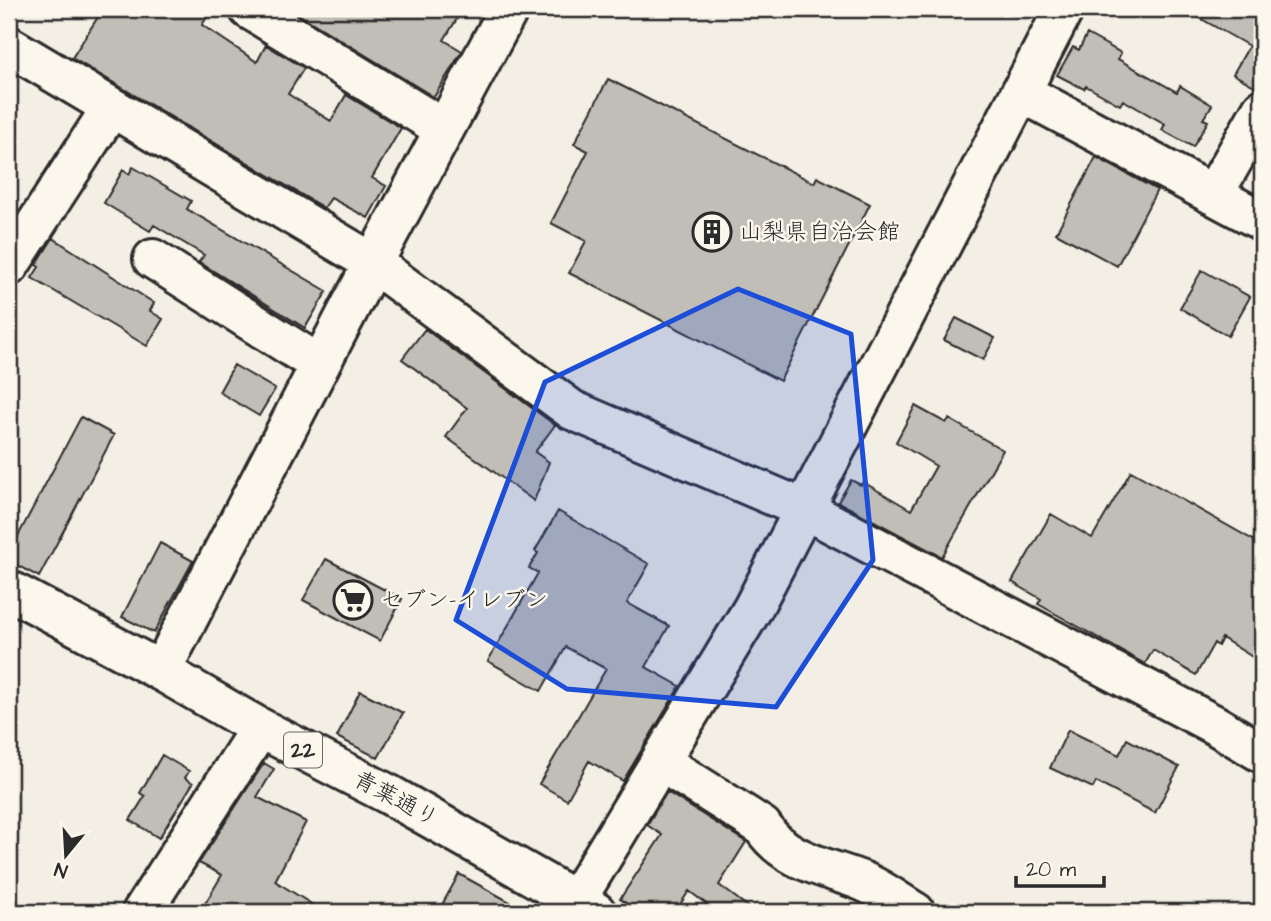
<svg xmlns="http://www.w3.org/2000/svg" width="1271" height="921" viewBox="0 0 1271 921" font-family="'Architects Daughter','Klee One',sans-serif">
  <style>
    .building { fill: #c0beb6; stroke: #2b2b2b; stroke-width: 2 }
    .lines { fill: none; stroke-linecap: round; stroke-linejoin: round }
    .minor-casing { stroke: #2b2b2b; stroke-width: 44 }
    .major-casing { stroke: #2b2b2b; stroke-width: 44 }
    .minor { stroke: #fbf7ec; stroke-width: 38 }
    .major { stroke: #fbf7ec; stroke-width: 38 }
    .marked { fill: #1d4ed8; fill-opacity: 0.2; stroke: #1d4ed8; stroke-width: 5; stroke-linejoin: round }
    .labels { text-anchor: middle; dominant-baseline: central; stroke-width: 5; stroke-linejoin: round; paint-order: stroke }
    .shield { fill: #fbf7ec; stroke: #696865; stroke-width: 2 }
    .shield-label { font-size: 21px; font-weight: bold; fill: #2b2b2b }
    .poi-label { font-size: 23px; fill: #2b2b2b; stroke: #fbf7ec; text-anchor: start }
    .street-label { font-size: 23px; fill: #2b2b2b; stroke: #fbf7ec }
  </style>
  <rect width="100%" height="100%" fill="#f3efe4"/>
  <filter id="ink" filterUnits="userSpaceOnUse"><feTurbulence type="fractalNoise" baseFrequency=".0143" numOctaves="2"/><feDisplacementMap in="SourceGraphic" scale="14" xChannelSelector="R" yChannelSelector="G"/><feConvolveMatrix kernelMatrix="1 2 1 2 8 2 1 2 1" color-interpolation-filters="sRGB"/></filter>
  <g filter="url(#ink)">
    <path class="building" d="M103,9H212L202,25L257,62L266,45L304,68L288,94L331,121L346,95L401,128L372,178L386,186L368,218L331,198L324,208L72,58Z
      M290,9H463L444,40L462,51L434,97Z
      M1184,9H1262V87L1258,88L1233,74L1249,46Z
      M1087,34L1121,53L1118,59L1177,92L1180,86L1212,105L1203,119L1208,121L1193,147L1162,130L1165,124L1123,100L1120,105L1086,86L1084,89L1057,75L1073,47L1079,50Z
      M608,79L814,183L817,177L870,204L780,381L569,273L586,241L551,223L588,151L574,144Z
      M1096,157L1157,190L1117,266L1056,233Z
      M133,167L191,201L187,209L327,291L305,328L199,262L204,255L154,225L150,231L104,203L123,170L129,174Z
      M53,238L154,303L150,311L163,319L147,346L32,278L39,267L36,265Z
      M1202,270L1250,297L1228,336L1180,308Z
      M956,318L995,338L983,360L944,340Z
      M425,329L555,425L535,452L549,462L534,501L446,437L467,408L402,359Z
      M234,365L275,389L259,416L219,392Z
      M915,406L946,423L949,419L1003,450L942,557L838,502L851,480L861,485L863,482L911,510L936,466L896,442Z
      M81,417L114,435L39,577L9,561V553Z
      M1131,471L1262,545V663L1222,638L1218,646L1214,643L1196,675L1153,650L1145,664L1038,604L1041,599L1012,582L1051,514L1092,538Z
      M558,511L649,564L627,603L669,626L646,667L680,686L623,781L589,761L567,800L539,784L606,669L566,647L541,691L488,661L538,573L529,568L538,553L535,551Z
      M160,543L193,561L154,633L122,617Z
      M326,559L402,599L380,641L303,600Z
      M360,691L403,713L378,758L337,737Z
      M1068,730L1119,755L1127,739L1179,767L1155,813L1096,782L1093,788L1050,768Z
      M162,755L189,771L185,778L193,783L159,838L130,820L145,796L140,793Z
      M264,763L274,769L257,797L306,822L275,881L324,912H200L222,875L199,863Z
      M667,792L746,842L719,885L755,912H717L689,891L675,912H640L620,899L662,835L647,825Z
      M459,874L528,912H438Z"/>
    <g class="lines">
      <g class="minor-casing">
        <path id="minor" d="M249,9L444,129
          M9,46L373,263L572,410L804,509L1215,725L1262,753
          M1021,92L1262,221
          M1213,195L1262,109
          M153,259L320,365
          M9,266L111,108
          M161,671L373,263L509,9
          M661,762L762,826C784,861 826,867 862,881C880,888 898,902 915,912
          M142,912L260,728
          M569,912L753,608L1064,9"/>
      </g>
      <g class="major-casing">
        <path id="major" d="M9,590L161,671L260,728L388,794L596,912"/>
      </g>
      <use href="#minor" class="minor"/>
      <use href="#major" class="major"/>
    </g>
  </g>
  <path class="marked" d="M738,289L851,334L873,560L776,707L567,689L456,620L545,382Z"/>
  <defs>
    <g id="building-ring" transform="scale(2.0125)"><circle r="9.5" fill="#fbf7ec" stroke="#2b2b2b" stroke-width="1.5"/><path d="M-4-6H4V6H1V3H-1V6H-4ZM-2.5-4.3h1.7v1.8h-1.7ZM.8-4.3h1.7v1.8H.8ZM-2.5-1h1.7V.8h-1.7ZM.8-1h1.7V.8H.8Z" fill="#2b2b2b"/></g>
    <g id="supermarket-ring" transform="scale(2.0125)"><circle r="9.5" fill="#fbf7ec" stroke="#2b2b2b" stroke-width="1.5"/><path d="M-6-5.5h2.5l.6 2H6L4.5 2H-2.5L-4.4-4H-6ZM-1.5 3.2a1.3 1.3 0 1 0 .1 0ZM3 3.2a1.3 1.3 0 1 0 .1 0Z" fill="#2b2b2b"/></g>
  </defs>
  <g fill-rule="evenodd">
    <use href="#building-ring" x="712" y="232"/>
    <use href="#supermarket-ring" x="353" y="600"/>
  </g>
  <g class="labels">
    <rect class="shield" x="284" y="732.5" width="38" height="35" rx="5"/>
    <g class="shield-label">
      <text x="303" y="750">22</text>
    </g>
    <g class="poi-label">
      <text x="739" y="232">山梨県自治会館</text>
      <text x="380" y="600">セブン-イレブン</text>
    </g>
    <g class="street-label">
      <text transform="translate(396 799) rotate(28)">青葉通り</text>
    </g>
  </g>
  <rect width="1271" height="921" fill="none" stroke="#fbf7ec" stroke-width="35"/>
  <rect x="18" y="18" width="1236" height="886" fill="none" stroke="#2b2b2b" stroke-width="2.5" filter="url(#ink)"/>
  <g transform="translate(66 855) rotate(198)" stroke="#fbf7ec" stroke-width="5" paint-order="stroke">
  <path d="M0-5L12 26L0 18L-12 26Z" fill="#2b2b2b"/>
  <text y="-10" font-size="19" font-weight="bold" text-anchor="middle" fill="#2b2b2b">N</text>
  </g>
  <path d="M1016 876v10h88v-10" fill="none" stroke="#2b2b2b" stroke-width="3.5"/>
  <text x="1026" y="876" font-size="21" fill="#2b2b2b" stroke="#fbf7ec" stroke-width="5" paint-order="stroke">20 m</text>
</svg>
